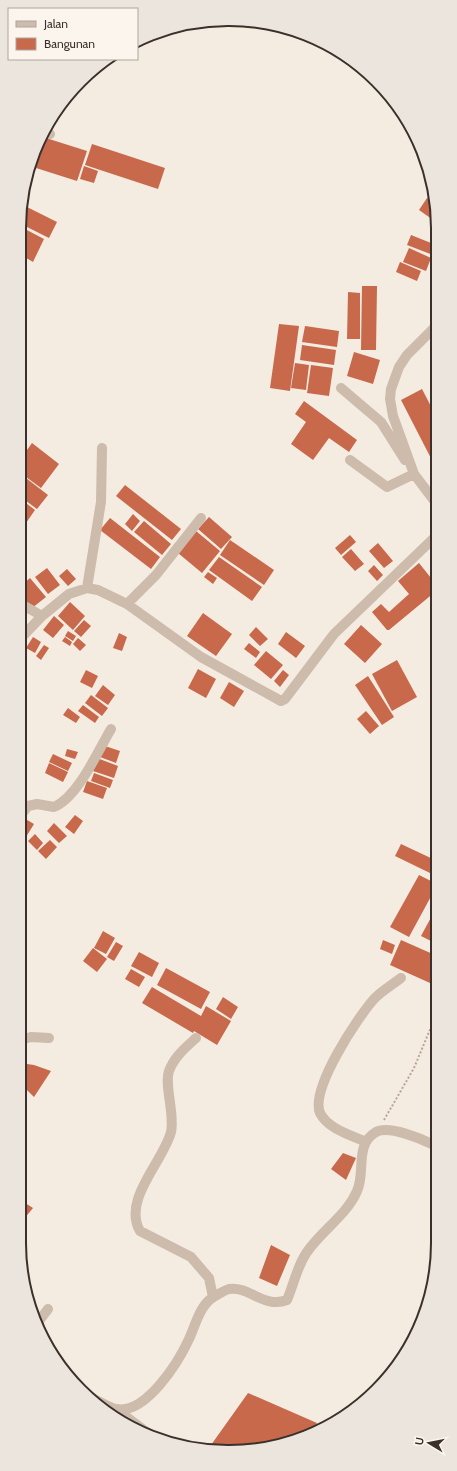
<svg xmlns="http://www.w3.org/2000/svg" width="457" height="1471" viewBox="0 0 457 1471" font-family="Cabin,sans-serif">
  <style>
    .building { fill: #c8694b }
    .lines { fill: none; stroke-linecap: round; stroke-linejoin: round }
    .path { stroke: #b9a596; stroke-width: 2; stroke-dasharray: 2 2; stroke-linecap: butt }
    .minor { stroke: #cdbbac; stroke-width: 10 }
    .rim { fill: none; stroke: #3b302b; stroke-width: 2 }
  </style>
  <rect width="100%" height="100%" fill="#f4ebe1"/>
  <path class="building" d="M46,138L87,151L77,181L36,168Z
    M92,144L165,168L158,189L85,165Z
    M84,166L98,171L94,183L80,179Z
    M427,198L436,204V222L419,210Z
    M23,205L57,222L49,238L23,225Z
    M23,228L44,239L33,262L23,256Z
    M411,235L436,245L433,255L407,245Z
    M409,248L431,258L426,271L403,262Z
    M400,262L421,271L417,281L396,272Z
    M362,286H377L376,350H361Z
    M348,292L360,293V339H347Z
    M279,324L299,326L290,391L270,388Z
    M305,326L339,331L337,347L302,342Z
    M302,345L336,350L334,365L300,360Z
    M354,352L380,360L373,384L347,376Z
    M295,363L309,365L306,390L291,388Z
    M311,365L333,368L329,396L307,393Z
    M422,389L436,416V468L401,400Z
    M304,401L357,440L349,452L329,438L313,460L291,444L306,422L295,414Z
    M32,443L59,464L41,488L22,474V457Z
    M22,475L48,495L37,509L22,498Z
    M125,485L181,529L172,540L116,496Z
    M22,500L35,510L26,523L22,520Z
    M133,514L140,521L132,531L125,524Z
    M209,517L232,537L221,549L198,529Z
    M110,518L160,557L151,569L100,530Z
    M144,521L171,544L162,555L134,532Z
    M196,531L220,551L202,573L178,553Z
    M350,535L356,542L341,555L335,548Z
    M230,540L274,570L264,585L220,555Z
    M378,543L393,561L384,568L369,551Z
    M351,549L364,564L355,571L342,557Z
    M219,557L262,587L252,601L209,570Z
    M419,563L435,583V592L389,630H387L372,612L381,604L389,612L409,594L398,581Z
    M374,565L383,575L377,581L368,571Z
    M47,568L60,585L48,594L35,577Z
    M67,569L76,579L68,586L59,576Z
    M208,572L217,578L213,584L204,577Z
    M30,578L46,597L32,608L21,595L22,585Z
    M70,602L85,616L73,630L58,616Z
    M203,613L232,634L216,656L187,636Z
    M54,616L64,625L53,638L43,630Z
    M84,620L91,626L81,637L74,631Z
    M361,625L382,644L365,663L344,644Z
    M256,627L268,639L260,646L249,635Z
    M68,631L76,636L73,641L65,636Z
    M286,632L305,646L296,658L278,644Z
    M119,633L127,637L122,651L113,648Z
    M33,637L41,642L35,653L26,648Z
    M65,637L72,642L70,646L62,641Z
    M78,638L86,645L80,651L73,644Z
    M249,643L260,652L256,658L244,649Z
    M44,645L49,648L41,660L36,656Z
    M266,651L283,665L271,679L254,665Z
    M397,660L417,697L392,711L372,674Z
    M198,669L216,679L206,698L188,688Z
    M86,670L98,676L92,688L80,682Z
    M283,670L289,675L280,687L274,681Z
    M368,676L394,717L382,725L355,685Z
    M229,682L244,691L234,707L220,698Z
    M103,685L115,695L108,705L95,696Z
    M91,695L108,708L102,716L85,703Z
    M83,705L99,717L95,723L78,711Z
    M68,708L80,717L76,723L63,715Z
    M366,711L379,726L370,734L357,719Z
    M105,746L120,751L116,763L100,757Z
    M67,749L78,752L75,759L65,756Z
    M53,754L72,763L68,771L49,762Z
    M97,758L118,766L114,778L93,771Z
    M49,763L68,772L63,782L45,773Z
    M94,773L113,780L110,788L91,781Z
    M87,781L107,788L103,799L83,792Z
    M75,815L83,821L74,834L65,827Z
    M22,817L34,824L26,837L21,834Z
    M54,823L67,836L59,843L47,831Z
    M35,834L43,843L37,850L28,841Z
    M50,840L57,847L46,859L38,851Z
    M401,844L435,860V867L432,874L395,856Z
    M419,875L435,883V889L409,937L390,927Z
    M435,910V943L421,936Z
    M103,931L115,938L106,954L94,948Z
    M383,940L395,945L392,954L380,949Z
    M401,940L435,955V971L430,983L390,965Z
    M116,942L123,946L114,961L107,957Z
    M93,948L107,959L97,972L83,961Z
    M139,952L159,963L152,977L131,966Z
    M166,968L210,992L201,1009L157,985Z
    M131,969L145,977L139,987L125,979Z
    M152,987L201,1016L206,1006L231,1021L217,1045L194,1031L193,1033L142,1003Z
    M223,997L238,1007L231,1019L216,1009Z
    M20,1063L34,1065L51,1071L34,1097L21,1084L20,1085Z
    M343,1153L356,1158L346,1180L331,1169Z
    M19,1199L33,1208L19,1225Z
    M271,1245L290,1255L277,1286L259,1278Z
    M248,1393L317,1423L312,1431L283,1445L220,1449L211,1445Z"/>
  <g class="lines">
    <path class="path" d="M384,1120L414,1068L434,1020"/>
    <path class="minor" d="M46,132L50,134
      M341,388L381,422L405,460
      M350,460L387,487L414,474
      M436,503L414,474L393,416L390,399L391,389L399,367L407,355L436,326
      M87,588L101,502L102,448
      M21,604L42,616
      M127,604L156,575L201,518
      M21,638L42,616L69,594L87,588L98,590L127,604L201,657L281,701L285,699L334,634L436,536
      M21,815L28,806L37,804L54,807C78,797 98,751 111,729
      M196,1038C185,1048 174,1057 169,1071C164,1085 175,1114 171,1132C163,1162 122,1200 140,1231L191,1257L209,1278L213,1297
      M20,1040L31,1037L49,1038
      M366,1142C351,1135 328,1129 320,1113C310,1089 358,1017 374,999C381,991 392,985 401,978
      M36,1325L48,1309
      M94,1399C101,1402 109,1408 116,1409C146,1415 179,1361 189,1339C196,1324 200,1304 215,1296C219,1294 225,1290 229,1289C250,1286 264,1309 287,1300C294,1284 297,1266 307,1252C322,1230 347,1215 357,1191C366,1172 354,1145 376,1132C389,1125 422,1139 434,1145
      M116,1409L149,1434"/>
  </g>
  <path d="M0 0H457V1471H0ZM228 26H229A202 202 0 0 1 431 228V1243A202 202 0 0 1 229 1445H228A202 202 0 0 1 26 1243V228A202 202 0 0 1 228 26Z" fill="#ece5de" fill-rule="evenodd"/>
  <path class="rim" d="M228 26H229A202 202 0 0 1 431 228V1243A202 202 0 0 1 229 1445H228A202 202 0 0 1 26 1243V228A202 202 0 0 1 228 26Z"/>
  <rect x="8" y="8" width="130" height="52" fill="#fbf5ee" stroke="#aea6a0"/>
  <rect x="16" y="21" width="20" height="6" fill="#cdbbac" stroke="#aea6a0"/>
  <text x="44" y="28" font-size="12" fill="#3b302b">Jalan</text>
  <rect x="16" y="38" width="20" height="12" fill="#c8694b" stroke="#aea6a0"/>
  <text x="44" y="48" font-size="12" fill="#3b302b">Bangunan</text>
  <g transform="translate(429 1443) rotate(280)" stroke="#fbf5ee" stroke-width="3" paint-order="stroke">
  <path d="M0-3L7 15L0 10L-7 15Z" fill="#3b302b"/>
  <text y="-6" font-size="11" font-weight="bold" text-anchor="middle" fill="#3b302b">U</text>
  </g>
</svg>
